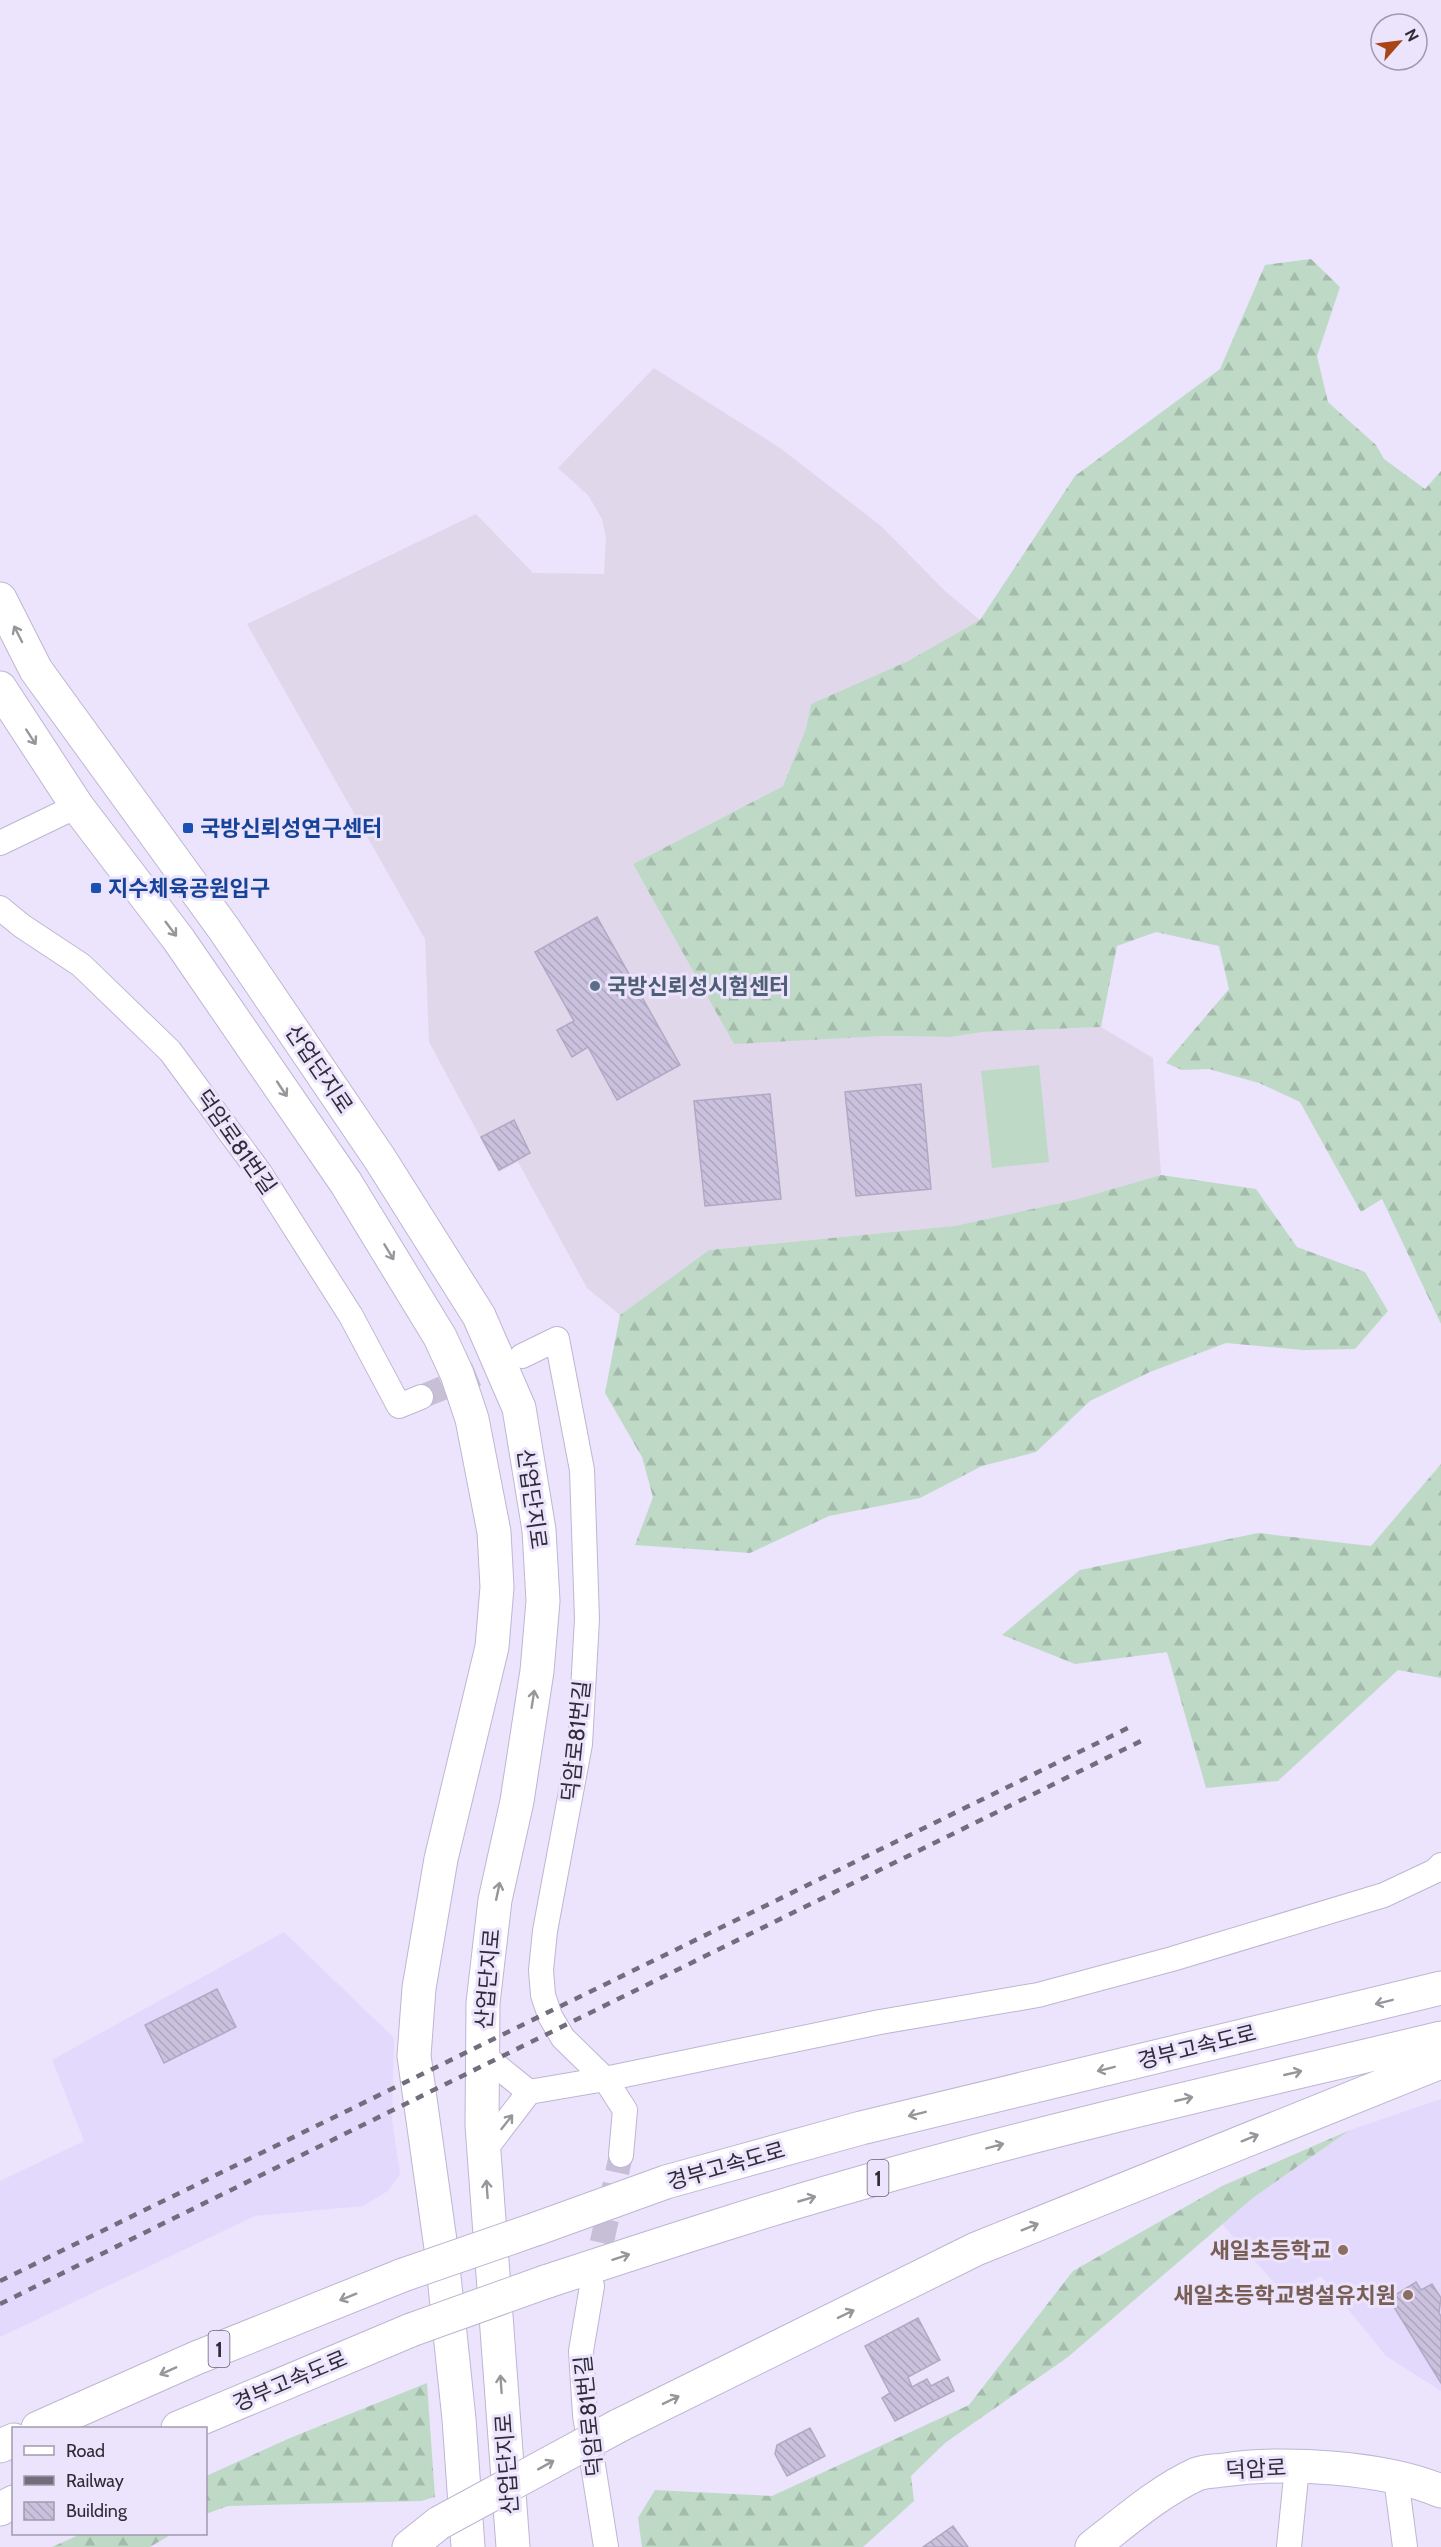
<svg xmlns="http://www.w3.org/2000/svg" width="1441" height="2547" viewBox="0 0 1441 2547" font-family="Cabin,'Noto Sans KR',sans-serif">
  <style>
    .commercial { fill: #e0d7eb }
    .built { fill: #e3d9fc }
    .grass { fill: #bedac6 }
    .forest { fill: url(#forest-firs) }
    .building { fill: url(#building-back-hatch); stroke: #b1a9c4; stroke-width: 1.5 }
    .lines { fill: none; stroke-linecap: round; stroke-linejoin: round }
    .street-tunnel { stroke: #c6bfd5; stroke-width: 24; stroke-dasharray: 24 12; stroke-linecap: butt }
    .street-casing { stroke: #beb6d2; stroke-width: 26 }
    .secondary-casing { stroke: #beb6d2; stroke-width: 35 }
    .highway-casing { stroke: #beb6d2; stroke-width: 35 }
    .street { stroke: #fff; stroke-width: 24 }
    .secondary { stroke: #fff; stroke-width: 33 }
    .highway { stroke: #fff; stroke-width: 33 }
    .rail { stroke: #726d7c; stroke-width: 4.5; stroke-dasharray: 8 8; stroke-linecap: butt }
    .highway-bridge-casing { stroke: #beb6d2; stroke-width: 35; stroke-linecap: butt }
    .highway-bridge { stroke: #fff; stroke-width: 33 }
    .oneway { stroke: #98969b }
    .transit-dot { fill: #1a4fb4; stroke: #ebe4fc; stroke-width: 2 }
    .service-dot { fill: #5c6f8a; stroke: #ebe4fc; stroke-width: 2 }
    .education-dot { fill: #8d6e63; stroke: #ebe4fc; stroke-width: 2 }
    .labels { text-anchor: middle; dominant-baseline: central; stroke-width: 6; stroke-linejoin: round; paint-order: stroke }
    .shield { fill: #ebe4fc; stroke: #686372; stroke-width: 1.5 }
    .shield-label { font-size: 21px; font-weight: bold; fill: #302c37 }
    .transit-label { font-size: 22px; font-weight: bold; fill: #164399; stroke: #ebe4fc; text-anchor: start }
    .service-label { font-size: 22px; font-weight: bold; fill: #4e5e75; stroke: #ebe4fc; text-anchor: start }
    .street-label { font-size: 22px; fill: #302c37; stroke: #ebe4fc }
    .education-label { font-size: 22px; font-weight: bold; fill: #785e54; stroke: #ebe4fc; text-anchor: end }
  </style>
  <defs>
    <pattern id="forest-firs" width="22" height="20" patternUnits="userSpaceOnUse" patternTransform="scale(1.5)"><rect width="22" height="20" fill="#bedac6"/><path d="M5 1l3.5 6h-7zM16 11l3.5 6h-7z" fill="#a4bbab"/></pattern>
    <pattern id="building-back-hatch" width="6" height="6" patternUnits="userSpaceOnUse" patternTransform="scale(1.5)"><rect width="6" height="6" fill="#c9c1dd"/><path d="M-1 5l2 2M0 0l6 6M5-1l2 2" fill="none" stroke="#ada6be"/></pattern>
  </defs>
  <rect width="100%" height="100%" fill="#ebe4fc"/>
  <path class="commercial" d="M654,368L780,448L881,526L945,591L980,620L908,661L811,704L806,728L783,786L633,864L734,1043L885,1036L951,1037L983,1032L1101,1027L1153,1058L1161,1175L1074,1200L954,1226L709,1250L620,1315L587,1288L518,1162L499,1172L429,1042L425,939L247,624L476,514L533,573L604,574L606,538L602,519L588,495L558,468Z"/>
  <path class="built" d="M284,1932L394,2038L392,2120L400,2174L388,2191L363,2206L255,2216L0,2337V2181L84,2141L52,2060Z
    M1441,2099V2391L1386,2356L1321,2276L1287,2297L1222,2224L1254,2197L1350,2130Z"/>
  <path class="grass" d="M1039,1065L1049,1162L992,1168L981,1071Z"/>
  <path class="forest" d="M1311,259L1340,287L1317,356L1328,402L1376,445L1384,459L1425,489L1441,471V1324L1382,1199L1361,1212L1300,1102L1259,1083L1209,1069L1182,1070L1166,1063L1229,989L1219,946L1156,932L1117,946L1101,1027L983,1032L951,1037L885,1036L734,1044L633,864L783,786L806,728L811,704L908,661L980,620L1075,476L1220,369L1265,265Z
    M1161,1175L1256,1189L1297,1247L1365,1272L1388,1311L1355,1349L1303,1350L1226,1343L1150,1372L1090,1401L1036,1452L982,1466L920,1498L829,1516L750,1553L635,1545L653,1497L642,1457L605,1393L620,1315L709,1250L954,1226L1074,1200Z
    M1441,1464V1678L1398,1670L1278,1781L1206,1788L1167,1652L1075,1664L1002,1635L1080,1570L1258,1533L1371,1546Z
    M1350,2130L1254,2197L1068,2357L945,2443L911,2476L914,2501L863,2547H642L638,2518L655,2490L772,2496L969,2405L1073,2271L1222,2186Z
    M427,2383L435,2497L421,2501L228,2506L206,2514V2476L290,2438Z
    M81,2534H172L150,2547H52Z"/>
  <path class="building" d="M597,917L680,1065L617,1100L588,1047L572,1057L557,1030L574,1021L535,952Z
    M921,1084L931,1189L856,1196L845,1092Z
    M770,1094L781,1199L705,1206L694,1101Z
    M514,1120L530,1153L499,1170L481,1137Z
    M217,1989L236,2027L164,2063L145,2025Z
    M1416,2282L1421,2290L1432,2284L1441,2298L1439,2313L1441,2316V2383L1389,2299Z
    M918,2318L940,2360L908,2377L912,2387L927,2379L931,2386L948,2377L954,2391L895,2421L882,2398L890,2393L865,2346Z
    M810,2428L825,2456L787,2476L775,2454L777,2445Z
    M953,2526L968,2547H923Z"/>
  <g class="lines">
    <path class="street-tunnel" d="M421,1397L514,1359
      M594,2278L621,2155"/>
    <g class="street-casing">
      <path id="street" d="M0,843L77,806
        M0,908L22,926L81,965L170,1051L260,1173L351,1316L399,1406L421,1397
        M522,1356L557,1339L582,1470L587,1619L580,1744L545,1931L541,1970L543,1995L550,2016L563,2038L605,2079L625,2110L621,2155
        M483,2055L529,2092
        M484,2151L529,2092L605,2079L880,2022L1038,1995L1172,1959L1384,1895L1435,1871L1441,1865
        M592,2286L581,2351L585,2415L606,2547
        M1396,2478L1405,2547
        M1289,2547L1297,2467"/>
    </g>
    <g class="secondary-casing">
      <path id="secondary" d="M0,599L36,670L224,929L380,1159L479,1316L519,1408L539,1530L543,1601L537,1671L517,1801L495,1900L483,2003L482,2125L513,2547
        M0,688L77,806L179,940L346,1183L440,1337L457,1374L472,1419L494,1532L497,1587L492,1647L441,1859L419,1988L414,2056L441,2248L459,2419L468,2547
        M1092,2547C1126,2521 1158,2492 1197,2474C1205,2471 1216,2471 1224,2470C1286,2461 1383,2467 1441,2491"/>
    </g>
    <g class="highway-casing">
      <path id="highway" d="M536,2229L666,2182L861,2128L1441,1988
        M545,2282C661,2244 776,2206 893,2174C1074,2123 1258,2082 1441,2038
        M618,2426L976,2249L1441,2062
        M38,2428L196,2358L403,2275
        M178,2428L411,2330
        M0,2446L14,2440
        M0,2509L14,2502
        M409,2547L439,2523"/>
    </g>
    <use href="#street" class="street"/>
    <use href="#secondary" class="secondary"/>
    <use href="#highway" class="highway"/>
    <path class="rail" d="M0,2281L1132,1726
      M0,2304L1143,1740"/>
    <g class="highway-bridge-casing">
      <path id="highway-bridge" d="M403,2275L536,2229
        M411,2330L545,2282
        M439,2523L618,2426"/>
    </g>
    <use href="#highway-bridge" class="highway-bridge"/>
  </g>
  <defs><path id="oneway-shaft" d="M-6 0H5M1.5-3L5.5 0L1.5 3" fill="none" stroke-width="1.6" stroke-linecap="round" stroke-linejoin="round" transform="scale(1.5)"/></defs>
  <g class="oneway">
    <use href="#oneway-shaft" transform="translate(18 634) rotate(-117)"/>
    <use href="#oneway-shaft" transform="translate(31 737) rotate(57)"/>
    <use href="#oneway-shaft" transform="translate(171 929) rotate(53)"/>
    <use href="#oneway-shaft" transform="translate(282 1089) rotate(56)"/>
    <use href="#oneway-shaft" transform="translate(389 1252) rotate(59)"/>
    <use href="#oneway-shaft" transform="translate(533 1699) rotate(-81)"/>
    <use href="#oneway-shaft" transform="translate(498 1891) rotate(-78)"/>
    <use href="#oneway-shaft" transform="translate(1384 2002) rotate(166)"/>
    <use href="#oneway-shaft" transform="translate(1106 2069) rotate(166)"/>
    <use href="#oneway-shaft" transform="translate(1293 2073) rotate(-13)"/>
    <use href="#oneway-shaft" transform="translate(1184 2099) rotate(-13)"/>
    <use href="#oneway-shaft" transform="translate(917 2114) rotate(166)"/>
    <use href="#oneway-shaft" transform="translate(507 2122) rotate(-52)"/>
    <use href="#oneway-shaft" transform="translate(1250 2138) rotate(-22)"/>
    <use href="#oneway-shaft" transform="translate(995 2146) rotate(-15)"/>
    <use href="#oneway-shaft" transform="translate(487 2189) rotate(-94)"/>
    <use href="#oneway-shaft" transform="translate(807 2199) rotate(-16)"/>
    <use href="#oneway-shaft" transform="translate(1030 2227) rotate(-22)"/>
    <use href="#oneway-shaft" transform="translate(621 2257) rotate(-18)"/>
    <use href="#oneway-shaft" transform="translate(348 2297) rotate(158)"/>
    <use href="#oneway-shaft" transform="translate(846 2314) rotate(-26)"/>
    <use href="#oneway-shaft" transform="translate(168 2371) rotate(156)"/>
    <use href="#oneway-shaft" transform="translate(501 2384) rotate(-94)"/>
    <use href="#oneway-shaft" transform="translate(671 2400) rotate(-26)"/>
    <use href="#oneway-shaft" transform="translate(546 2465) rotate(-29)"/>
  </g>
  <g class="transit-dot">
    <rect x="182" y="822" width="12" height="12" rx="3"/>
    <rect x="90" y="882" width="12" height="12" rx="3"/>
  </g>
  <circle class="service-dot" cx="595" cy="986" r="6"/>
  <g class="education-dot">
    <circle cx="1343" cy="2250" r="6"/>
    <circle cx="1408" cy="2295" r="6"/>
  </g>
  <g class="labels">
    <g class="shield">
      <rect x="867.5" y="2160" width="21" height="36" rx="4.5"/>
      <rect x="208.5" y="2331" width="21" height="36" rx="4.5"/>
    </g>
    <g class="shield-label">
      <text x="878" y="2178">1</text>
      <text x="219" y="2349">1</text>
    </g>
    <g class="transit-label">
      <text x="200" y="828">국방신뢰성연구센터</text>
      <text x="108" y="888">지수체육공원입구</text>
    </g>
    <g class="service-label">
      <text x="607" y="986">국방신뢰성시험센터</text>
    </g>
    <g class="street-label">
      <text transform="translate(319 1069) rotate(56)">산업단지로</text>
      <text transform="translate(236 1142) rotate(55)">덕암로81번길</text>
      <text transform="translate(532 1499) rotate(82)">산업단지로</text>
      <text transform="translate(576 1741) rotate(-84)">덕암로81번길</text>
      <text transform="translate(488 1979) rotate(-85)">산업단지로</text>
      <text transform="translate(1197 2047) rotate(-14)">경부고속도로</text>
      <text transform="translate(726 2166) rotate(-16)">경부고속도로</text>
      <text transform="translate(290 2381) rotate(-23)">경부고속도로</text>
      <text transform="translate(589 2416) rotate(-96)">덕암로81번길</text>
      <text transform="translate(507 2464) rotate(-94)">산업단지로</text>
      <text transform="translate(1256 2469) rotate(-3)">덕암로</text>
    </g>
    <g class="education-label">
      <text x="1331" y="2250">새일초등학교</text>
      <text x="1396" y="2295">새일초등학교병설유치원</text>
    </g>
  </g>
  <rect x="12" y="2427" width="195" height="108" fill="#ebe4fc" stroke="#a09aad" stroke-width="1.5"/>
  <rect x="24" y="2446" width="30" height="9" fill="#ffffff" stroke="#a09aad" stroke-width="1.5"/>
  <text x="66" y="2457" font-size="18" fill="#302c37">Road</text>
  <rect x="24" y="2476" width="30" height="9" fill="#726d7c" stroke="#a09aad" stroke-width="1.5"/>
  <text x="66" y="2487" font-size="18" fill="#302c37">Railway</text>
  <rect x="24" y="2502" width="30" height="18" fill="url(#building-back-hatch)" stroke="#a09aad" stroke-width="1.5"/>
  <text x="66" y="2517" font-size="18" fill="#302c37">Building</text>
  <g transform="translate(1399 42) rotate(62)"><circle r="28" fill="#ebe4fc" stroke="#a09aad" stroke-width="1.5"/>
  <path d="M0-4.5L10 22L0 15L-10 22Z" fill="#a94415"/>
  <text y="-9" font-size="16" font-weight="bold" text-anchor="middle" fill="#302c37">N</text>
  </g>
</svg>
